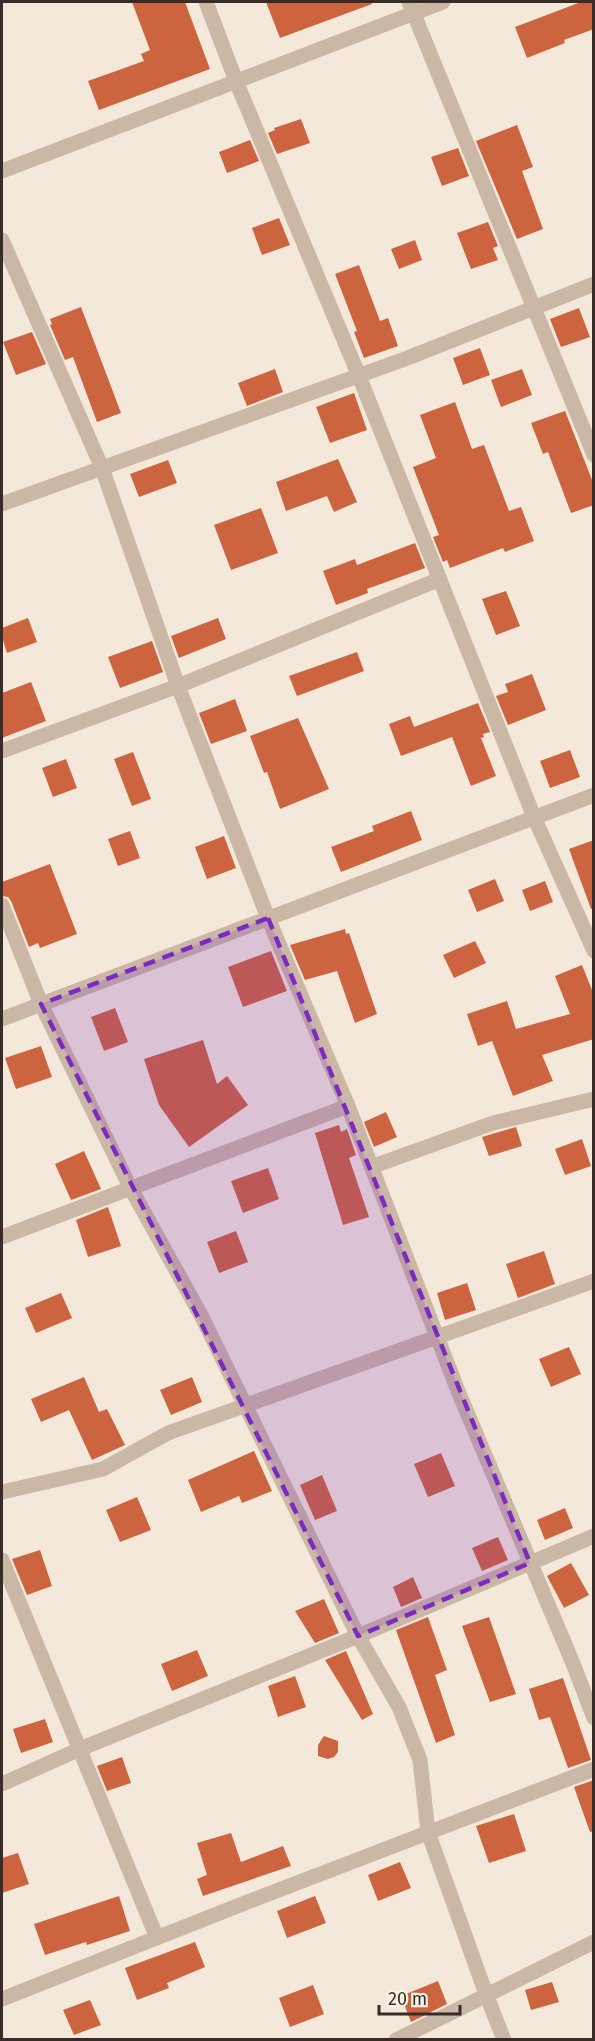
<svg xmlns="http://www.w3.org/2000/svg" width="595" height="2041" viewBox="0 0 595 2041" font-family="'Fira Sans',sans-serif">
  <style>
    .building { fill: #cc643f }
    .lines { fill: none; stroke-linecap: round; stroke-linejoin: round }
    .street { stroke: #cbb7a5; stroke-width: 15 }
    .marked { fill: #7b2cbf; fill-opacity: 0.2; stroke: #7b2cbf; stroke-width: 4.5; stroke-dasharray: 12 8; stroke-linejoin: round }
  </style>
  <rect width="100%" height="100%" fill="#f3e8da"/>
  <path class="building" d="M132,2H185L210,69L99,110L88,81L144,61L141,54L150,50Z
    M266,2H371L372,4L280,38Z
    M581,2H594V29L564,40L565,43L527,58L515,27Z
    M301,119L310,143L277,154L268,133L275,130L274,128Z
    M517,125L533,167L522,171L543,229L517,239L476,141Z
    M250,140L259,161L227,173L219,152Z
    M458,148L469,176L442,186L431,157Z
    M279,218L290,245L262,255L252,228Z
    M488,222L498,246L493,248L498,260L471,269L457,233Z
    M415,240L422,260L399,269L391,249Z
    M359,265L380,321L388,318L398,346L364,358L354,332L357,331L335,274Z
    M81,307L121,413L97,422L73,357L65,360L50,325L52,324L50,319Z
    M579,308L590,337L561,347L550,319Z
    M32,332L46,364L16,375L3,342Z
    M480,348L490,375L463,385L453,358Z
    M275,369L283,392L247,406L238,383Z
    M522,369L532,395L501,407L491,380Z
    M354,393L367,430L330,443L316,407Z
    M455,402L472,449L484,445L509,511L521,507L534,541L505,552L503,548L450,568L447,560L443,562L433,537L439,535L413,467L436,458L420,415Z
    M565,411L594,485V505L571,513L548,452L543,454L531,423Z
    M338,459L357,502L334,512L327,496L286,511L276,482Z
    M168,460L177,483L139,497L130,474Z
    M261,508L278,553L231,570L214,525Z
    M415,543L425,568L367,589L368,593L336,605L323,571L355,559L357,565Z
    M506,591L520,626L496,635L482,599Z
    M28,618L37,642L7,653L2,637V628Z
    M218,618L226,639L179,658L171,636Z
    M152,641L163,672L120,688L108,657Z
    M357,652L364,671L297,696L289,676Z
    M532,674L546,710L508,725L496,696L508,692L505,684Z
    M31,682L46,721L2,738V693Z
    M235,699L247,731L211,744L199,713Z
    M478,703L490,732L483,734L484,737L481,738L496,776L471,786L452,737L401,756L389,724L410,716L414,727Z
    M298,718L329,789L280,809L267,772L264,773L250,736Z
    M570,750L580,777L550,788L540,761Z
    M133,752L151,799L132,806L114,759Z
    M66,759L77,788L53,797L42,768Z
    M411,811L422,840L341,872L331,847L374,831L372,826Z
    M130,831L140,858L118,866L108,839Z
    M224,836L236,868L207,879L195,847Z
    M594,840V909H591L569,849Z
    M50,864L77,934L40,948L38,943L29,947L11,901L8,897L2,896V882Z
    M495,879L504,901L477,912L468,890Z
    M545,881L553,902L530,911L522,890Z
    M345,929L346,934L349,933L377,1014L355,1023L337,971L305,980L290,945Z
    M475,941L486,963L454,978L443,955Z
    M271,951L287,991L243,1007L228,967Z
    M582,965L594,995V1039L542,1055L553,1081L513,1096L492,1041L478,1046L467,1014L507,1001L516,1029L570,1014L555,976Z
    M115,1008L128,1042L104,1051L91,1017Z
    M203,1040L217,1084L227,1076L248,1105L189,1147L159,1105L144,1059Z
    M41,1046L52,1077L16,1089L5,1058Z
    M386,1112L397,1137L374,1147L364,1122Z
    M339,1125L341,1132L347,1129L356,1155L349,1158L369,1217L343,1225L315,1133Z
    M516,1127L522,1146L489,1156L482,1137Z
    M582,1139L591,1166L565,1175L555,1149Z
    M84,1151L101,1189L71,1200L55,1164Z
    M268,1168L279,1199L243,1213L231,1181Z
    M108,1207L121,1246L88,1257L76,1220Z
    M236,1231L248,1262L219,1273L207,1242Z
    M544,1251L555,1284L518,1298L506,1264Z
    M467,1283L476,1310L445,1320L437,1293Z
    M61,1293L72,1318L36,1333L25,1308Z
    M569,1347L581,1374L551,1387L539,1359Z
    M84,1377L99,1412L107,1409L125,1445L92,1460L69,1410L41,1422L31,1399Z
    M192,1377L202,1402L171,1415L160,1390Z
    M254,1451L272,1491L242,1503L239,1496L201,1512L188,1480Z
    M441,1453L455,1486L428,1497L414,1464Z
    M322,1475L337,1511L315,1520L300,1485Z
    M137,1497L151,1530L120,1542L106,1510Z
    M565,1508L573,1528L545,1540L537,1520Z
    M498,1537L508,1560L482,1571L472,1548Z
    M40,1550L52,1586L27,1595L12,1559Z
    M571,1563L589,1595L564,1608L547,1576Z
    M413,1577L422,1598L401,1607L393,1587Z
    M324,1599L339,1633L315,1643L295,1611Z
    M428,1617L447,1670L435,1675L455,1735L436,1743L396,1630Z
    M489,1617L516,1694L490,1702L462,1626Z
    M197,1650L208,1676L172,1691L161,1664Z
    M346,1651L373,1714L362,1720L325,1660Z
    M295,1676L306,1707L278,1717L268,1686Z
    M563,1678L591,1760L568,1768L550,1717L539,1720L529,1689Z
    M45,1719L53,1742L21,1753L13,1729Z
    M324,1736L338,1741V1752L334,1757L328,1759L318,1756V1745Z
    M122,1757L131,1783L107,1791L97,1766Z
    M594,1780V1831L590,1832L574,1787Z
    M514,1814L526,1851L489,1863L476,1826Z
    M231,1833L241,1862L283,1846L291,1866L203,1896L197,1879L207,1875L197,1843Z
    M18,1853L29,1884L2,1893V1858Z
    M400,1862L411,1888L378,1901L368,1875Z
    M119,1896L130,1931L87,1945L86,1942L45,1955L34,1924Z
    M315,1896L326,1923L287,1938L277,1911Z
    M195,1942L205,1967L167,1983L169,1988L137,2000L125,1968Z
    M438,1981L447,2004L411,2022L401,1996Z
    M552,1982L559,2002L531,2010L525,1990Z
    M313,1985L324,2014L290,2027L279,1998Z
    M90,2000L101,2025L74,2035L63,2010Z"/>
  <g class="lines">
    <path class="street" d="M206,2L236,81L359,376L534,817L594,951
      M409,2L594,455
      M2,171L443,2
      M2,240L102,468L178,686L268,918L348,1106L458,1391L572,1661L594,1718
      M2,504L405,359L594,284
      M2,751L178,686L440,579
      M2,905L41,1004L130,1187L202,1317L358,1636L399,1707L420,1760L428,1832L486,1994L504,2040
      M2,1019L594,795
      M371,1167L493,1123L594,1099
      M2,1237L348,1106
      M2,1492L103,1469L168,1433L594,1281
      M2,1560L157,1938
      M2,1784L80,1749L358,1636L594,1536
      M2,1999L245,1903L594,1769
      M396,2040L594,1942"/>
  </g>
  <path class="marked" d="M268,918L530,1563L358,1636L41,1004Z"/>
  <rect width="595" height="2041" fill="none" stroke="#372c27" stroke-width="6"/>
  <path d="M379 2005v9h81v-9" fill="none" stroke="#372c27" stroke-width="3"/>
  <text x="388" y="2005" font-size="18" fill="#372c27" stroke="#faf2e6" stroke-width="4.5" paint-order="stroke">20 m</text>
</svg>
